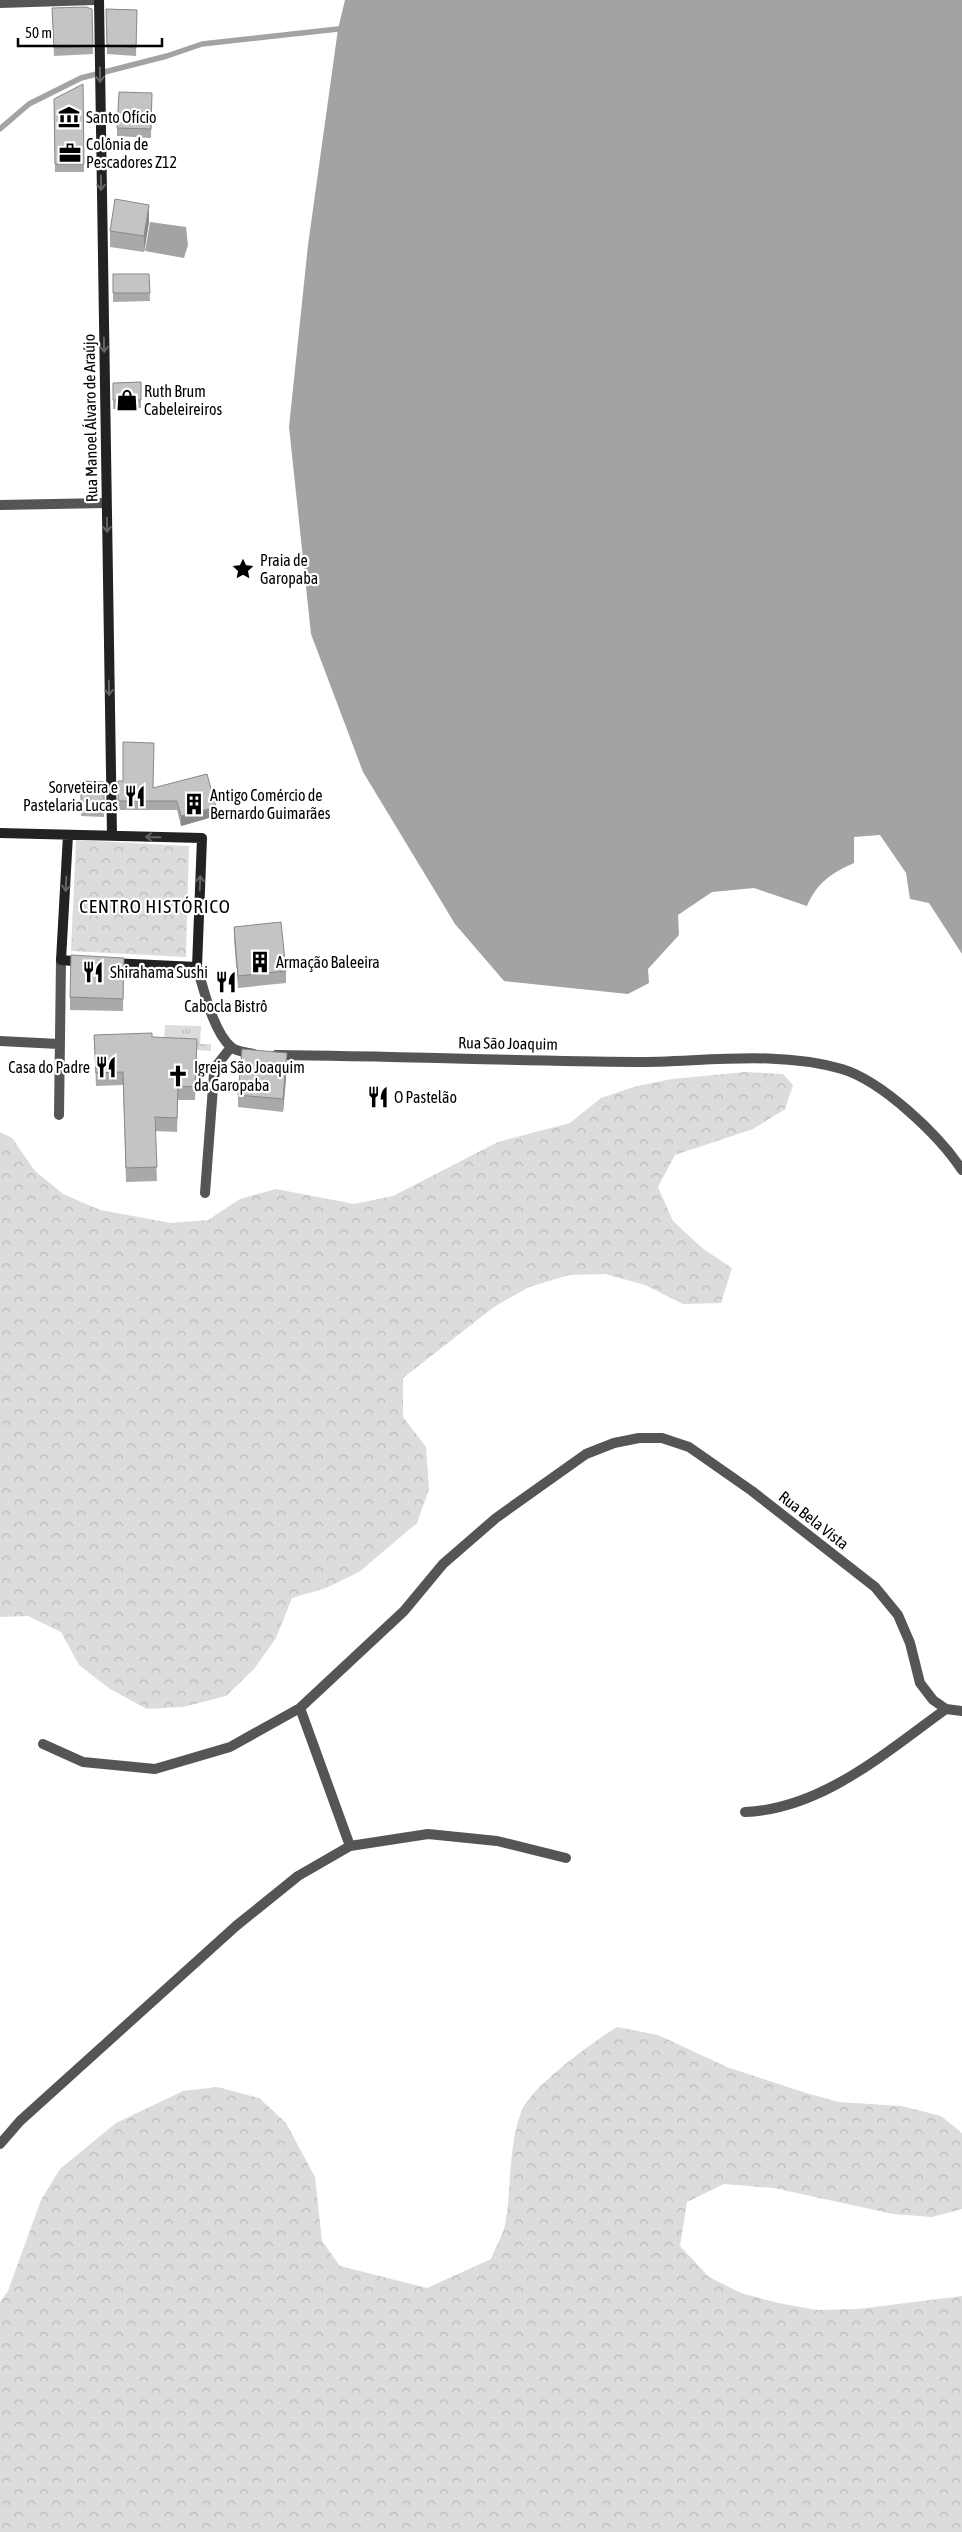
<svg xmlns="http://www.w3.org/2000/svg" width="962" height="2532" viewBox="0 0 962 2532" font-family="'Asap Condensed',sans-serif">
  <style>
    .grass { fill: url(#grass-tufts) }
    .forest { fill: url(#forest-crowns) }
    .water { fill: #a3a3a3 }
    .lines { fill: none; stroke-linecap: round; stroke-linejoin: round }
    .stream { stroke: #a3a3a3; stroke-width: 5.5 }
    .lane { stroke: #555; stroke-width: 10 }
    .street { stroke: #555; stroke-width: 10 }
    .secondary { stroke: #222; stroke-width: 10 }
    .wall { fill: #a9a9a9 }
    .shaded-wall { fill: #898989 }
    .building { fill: #c4c4c4; stroke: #898989 }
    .oneway { stroke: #646464 }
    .labels { text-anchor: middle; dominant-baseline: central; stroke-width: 4.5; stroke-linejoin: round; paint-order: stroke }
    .poi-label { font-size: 16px; fill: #000; stroke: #fff; text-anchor: start }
    .street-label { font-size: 16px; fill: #000; stroke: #fff }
    .quarter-label { font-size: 19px; letter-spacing: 1px; fill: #000; stroke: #fff }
  </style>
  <defs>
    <pattern id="grass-tufts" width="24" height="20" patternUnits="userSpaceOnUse" patternTransform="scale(1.25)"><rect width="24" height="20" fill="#dcdcdc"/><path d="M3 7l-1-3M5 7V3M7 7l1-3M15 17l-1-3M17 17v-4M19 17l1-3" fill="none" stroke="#bbb"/></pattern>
    <pattern id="forest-crowns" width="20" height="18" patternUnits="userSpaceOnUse" patternTransform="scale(1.25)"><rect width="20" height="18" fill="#dcdcdc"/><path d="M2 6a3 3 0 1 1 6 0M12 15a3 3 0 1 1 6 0" fill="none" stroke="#bbb"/></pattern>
  </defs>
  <rect width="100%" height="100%" fill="#fff"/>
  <path class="grass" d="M165,1025L201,1026L200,1044H211V1051L197,1050V1042L164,1041Z"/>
  <path class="forest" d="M76,840L189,846L186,957L71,951Z
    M745,1072L783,1074L793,1085L785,1109L753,1129L675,1155L658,1187L673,1221L702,1248L732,1268L721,1303L683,1304L645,1285L605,1274L569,1275L529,1287L494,1307L403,1378V1417L426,1447L429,1489L417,1523L359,1572L326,1588L292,1598L276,1638L254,1669L226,1696L183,1707L147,1709L110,1689L79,1665L61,1632L28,1616L0,1617V1132L12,1138L35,1171L63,1194L100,1210L171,1223L208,1220L240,1199L276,1189L354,1204L393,1196L498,1142L570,1123L601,1098L637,1086L672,1079Z
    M617,2027L658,2035L727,2067L803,2092L838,2102L902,2106L941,2116L962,2133V2209L932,2217L893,2214L774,2188L724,2184L687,2202L680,2246L709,2277L741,2293L778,2303L817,2310L858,2309L962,2296V2532H0V2302L8,2291L41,2200L60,2169L116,2123L183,2091L217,2087L259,2098L286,2123L315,2177L322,2241L340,2266L427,2288L491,2259C496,2246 505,2232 506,2219C512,2183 508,2145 522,2110C533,2085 593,2042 617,2027Z"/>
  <path class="water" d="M345,0H962V954L929,903L910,899L906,873L880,835L854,837V863C831,873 817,883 807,906L754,888L712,892L678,915L679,935L648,969L649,983L628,994L504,981L455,924L363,772L311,634L289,427L308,245L338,29Z
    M150,222L186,227L188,245L184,258L145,251Z"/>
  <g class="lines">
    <path class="stream" d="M0,129L29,104L81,78L167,56L202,44L338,29"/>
    <path class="lane" d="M205,1193L214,1074L217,1065L231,1047"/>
    <path class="street" d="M0,3L95,0
      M0,505L106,503
      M197,967C204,990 213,1031 231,1047C237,1052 246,1052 254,1054
      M0,1041L59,1044
      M276,1055C396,1056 515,1061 635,1062C703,1062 776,1050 842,1069C882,1081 939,1135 962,1170
      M59,1115L61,960
      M300,1708L350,1846
      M43,1744L83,1762L155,1769L230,1747L300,1708L404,1611L443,1564L496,1518L586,1454L614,1443L639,1438H662L689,1447L752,1491L875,1587L898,1615L910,1643L920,1683L933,1700L946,1709L962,1711
      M745,1812C822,1809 886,1752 946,1709
      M0,2144L20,2121L236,1926L298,1876L350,1846L428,1834L497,1841L566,1858"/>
    <path class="secondary" d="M99,0L112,836
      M0,833L202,838L197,967L111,963
      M68,835L61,960L84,962"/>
  </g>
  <path class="wall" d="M52,8L92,9L93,54L54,56Z
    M106,9L137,10L136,56L107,54Z
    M83,84L84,172H55L54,99Z
    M152,102L151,138L117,136V128Z
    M149,222L144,252L110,247V231Z
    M113,274H149L150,301L113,302Z
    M141,382V408L113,409V383Z
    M81,781L104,782V817L81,816Z
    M118,781L153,788L216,816L181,826L177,810H118Z
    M234,927L286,971V983L238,988L234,940Z
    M124,958L123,1011L70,1010V997Z
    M94,1035L152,1037L197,1052L195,1100H178L177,1132L155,1131L157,1181L126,1182L123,1085L96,1086Z
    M287,1066L283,1112L238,1107V1095Z"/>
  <path class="shaded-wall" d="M149,205V222L144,252V236Z
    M216,807V816L181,826V816Z
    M287,1053V1066L283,1112V1099Z"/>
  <path class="building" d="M86,7L92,9L93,46L54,48L52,8Z
    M106,9L137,10L136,48L107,45Z
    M83,84L84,164H55L54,99Z
    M119,92L152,93L151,129L117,128Z
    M115,199L149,205L144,236L110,231Z
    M113,274H149L150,293H113Z
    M141,382V400H113V383Z
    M123,742L154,743L153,788L207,774L216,807L181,816L177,801H118V781H123Z
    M81,781L104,782V808H81Z
    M281,922L286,971L238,976L234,927Z
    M71,955L124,958L123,999L70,997Z
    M152,1033V1037L197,1039L195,1087L178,1086L177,1118L155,1117L157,1167L126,1168L123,1072L96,1073L94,1035Z
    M242,1049L287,1053L283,1099L238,1095Z"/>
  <defs><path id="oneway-shaft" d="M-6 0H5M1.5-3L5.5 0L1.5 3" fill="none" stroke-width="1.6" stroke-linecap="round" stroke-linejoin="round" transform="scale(1.25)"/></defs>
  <g class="oneway">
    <use href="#oneway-shaft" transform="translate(100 75) rotate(89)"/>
    <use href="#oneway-shaft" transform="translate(101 183) rotate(89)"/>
    <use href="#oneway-shaft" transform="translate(104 345) rotate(89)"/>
    <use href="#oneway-shaft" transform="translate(107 525) rotate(89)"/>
    <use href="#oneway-shaft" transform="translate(109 688) rotate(89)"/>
    <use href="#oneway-shaft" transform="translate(153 837) rotate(-179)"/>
    <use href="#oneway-shaft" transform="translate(200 883) rotate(-88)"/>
    <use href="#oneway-shaft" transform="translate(66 884) rotate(93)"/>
  </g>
  <defs>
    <g id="museum-bare" transform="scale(1.725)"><path d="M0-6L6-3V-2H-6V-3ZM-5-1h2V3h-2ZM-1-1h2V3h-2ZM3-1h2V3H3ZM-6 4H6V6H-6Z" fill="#000" stroke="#fff" stroke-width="2.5" paint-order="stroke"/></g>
    <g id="office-bare" transform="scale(1.725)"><path d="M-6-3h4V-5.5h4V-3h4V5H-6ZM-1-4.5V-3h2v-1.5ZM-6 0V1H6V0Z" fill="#000" stroke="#fff" stroke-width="2.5" paint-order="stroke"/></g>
    <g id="shop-bare" transform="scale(1.725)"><path d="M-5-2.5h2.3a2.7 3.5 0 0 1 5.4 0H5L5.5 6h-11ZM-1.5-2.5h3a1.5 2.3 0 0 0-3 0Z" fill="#000" stroke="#fff" stroke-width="2.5" paint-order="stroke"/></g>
    <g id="sight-bare" transform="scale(1.725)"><path d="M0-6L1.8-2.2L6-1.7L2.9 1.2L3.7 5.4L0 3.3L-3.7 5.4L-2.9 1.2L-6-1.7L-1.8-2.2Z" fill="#000" stroke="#fff" stroke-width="2.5" paint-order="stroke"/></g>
    <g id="restaurant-bare" transform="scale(1.725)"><path d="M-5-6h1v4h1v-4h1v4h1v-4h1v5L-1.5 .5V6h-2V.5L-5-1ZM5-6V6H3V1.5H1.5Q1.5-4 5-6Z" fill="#000" stroke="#fff" stroke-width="2.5" paint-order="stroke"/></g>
    <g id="building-bare" transform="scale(1.725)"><path d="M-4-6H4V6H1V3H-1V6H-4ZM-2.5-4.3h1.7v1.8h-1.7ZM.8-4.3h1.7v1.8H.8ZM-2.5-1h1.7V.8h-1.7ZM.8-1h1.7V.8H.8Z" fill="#000" stroke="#fff" stroke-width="2.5" paint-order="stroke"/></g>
    <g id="church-bare" transform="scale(1.725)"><path d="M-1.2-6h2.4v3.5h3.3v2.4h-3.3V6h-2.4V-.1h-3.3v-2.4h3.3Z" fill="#000" stroke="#fff" stroke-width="2.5" paint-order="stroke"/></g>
  </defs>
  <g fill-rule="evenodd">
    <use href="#museum-bare" x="69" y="117"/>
    <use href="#office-bare" x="70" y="153"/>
    <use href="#shop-bare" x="127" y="400"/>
    <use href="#sight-bare" x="243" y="569"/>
    <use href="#restaurant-bare" x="135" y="796"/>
    <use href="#building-bare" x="194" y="804"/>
    <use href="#building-bare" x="260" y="962"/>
    <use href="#restaurant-bare" x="93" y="972"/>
    <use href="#restaurant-bare" x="226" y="982"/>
    <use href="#restaurant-bare" x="106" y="1067"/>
    <use href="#church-bare" x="178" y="1076"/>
    <use href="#restaurant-bare" x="378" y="1097"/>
  </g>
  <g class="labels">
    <g class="poi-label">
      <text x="86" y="117">Santo Ofício</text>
      <text x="86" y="144">Colônia de<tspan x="86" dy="18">Pescadores Z12</tspan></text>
      <text x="144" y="391">Ruth Brum<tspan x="144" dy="18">Cabeleireiros</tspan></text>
      <text x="260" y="560">Praia de<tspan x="260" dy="18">Garopaba</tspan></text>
      <text x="118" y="787" text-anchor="end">Sorveteira e<tspan x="118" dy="18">Pastelaria Lucas</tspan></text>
      <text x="210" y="795">Antigo Comércio de<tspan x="210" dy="18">Bernardo Guimarães</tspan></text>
      <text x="276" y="962">Armação Baleeira</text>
      <text x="110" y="972">Shirahama Sushi</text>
      <text x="226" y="1006" text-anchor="middle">Cabocla Bistrô</text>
      <text x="90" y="1067" text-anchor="end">Casa do Padre</text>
      <text x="194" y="1067">Igreja São Joaquim<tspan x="194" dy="18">da Garopaba</tspan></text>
      <text x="394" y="1097">O Pastelão</text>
    </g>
    <g class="street-label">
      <text transform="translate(90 418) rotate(-91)">Rua Manoel Álvaro de Araújo</text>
      <text transform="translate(508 1043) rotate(1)">Rua São Joaquim</text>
      <text transform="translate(814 1520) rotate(38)">Rua Bela Vista</text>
    </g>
    <g class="quarter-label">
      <text x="155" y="906">CENTRO HISTÓRICO</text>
    </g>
  </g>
  <path d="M18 38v8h144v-8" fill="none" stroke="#000000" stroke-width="2.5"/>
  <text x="25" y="38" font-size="15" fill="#000000" stroke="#ffffff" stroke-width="4" paint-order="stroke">50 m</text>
</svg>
